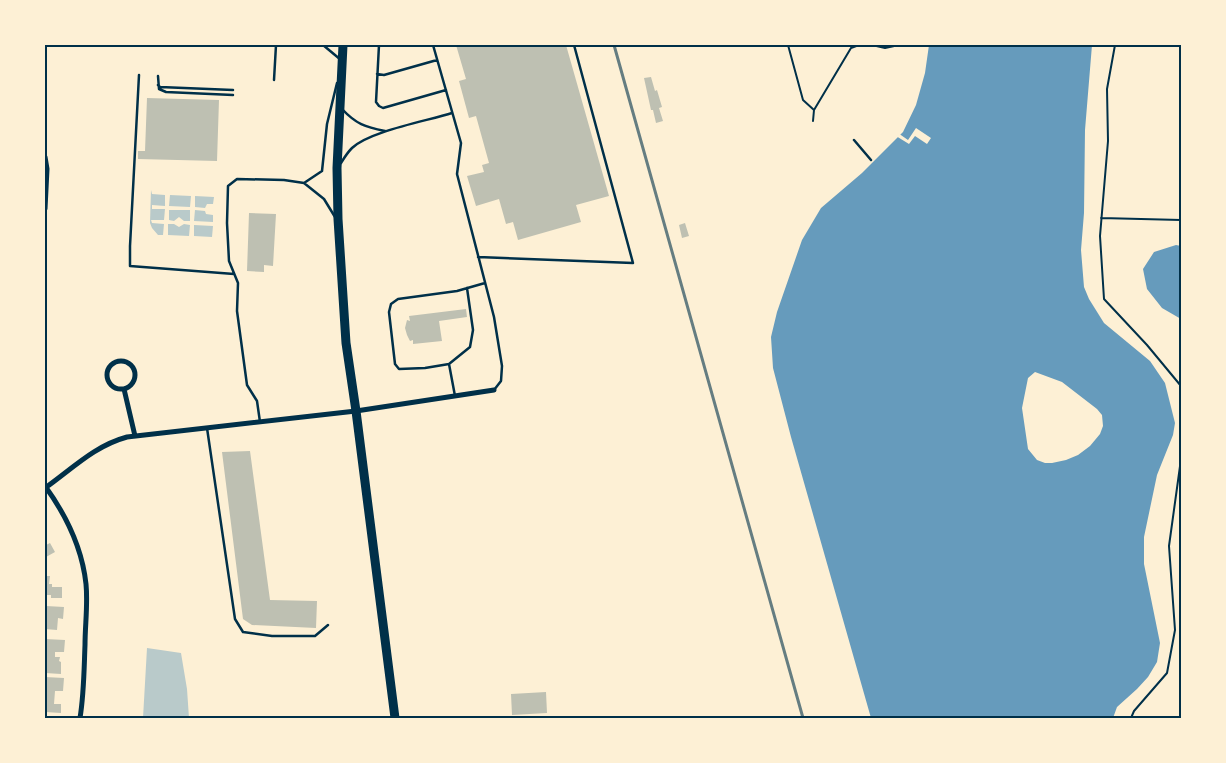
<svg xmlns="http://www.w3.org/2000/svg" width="1226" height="763" viewBox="0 0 1226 763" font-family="'Zilla Slab',serif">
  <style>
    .green { fill: #b9caca }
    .water { fill: #669bbc; fill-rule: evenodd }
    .pier { fill: #fdf0d5 }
    .building { fill: #bec0b2 }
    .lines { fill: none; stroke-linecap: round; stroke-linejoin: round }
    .path { stroke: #003049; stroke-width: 2 }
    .service { stroke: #003049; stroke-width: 2.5 }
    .minor { stroke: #003049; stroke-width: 5 }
    .primary { stroke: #003049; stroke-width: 9 }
    .rail { stroke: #657d81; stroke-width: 3 }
    .neatline { fill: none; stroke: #003049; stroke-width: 2 }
  </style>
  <rect width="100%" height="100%" fill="#fdf0d5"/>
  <path class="green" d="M151,190L152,194L165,195V206L152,205V209H165L164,220H151L152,223L164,224L163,235H158L152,228L150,223Z
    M170,195L191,196L190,207L169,206Z
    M195,196L214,197L213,204H207L205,208L195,207Z
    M169,210H190V221H184L179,217L174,221L169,220Z
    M195,210L205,211L206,214L213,215V222L194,221Z
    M168,224H174L179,227L184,224L190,225L189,236L168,235Z
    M194,225L213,226L212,237L194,236Z
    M147,648L181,653L187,689L189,718H143Z"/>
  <path class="water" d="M929,45H1092L1085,130L1084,213L1081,250L1084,287L1089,299L1104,323L1150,361L1165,383L1175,423L1173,435L1157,475L1144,537V564L1160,643L1157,662L1148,677L1137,689L1117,707L1113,718H871L791,437L773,368L771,337L777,312L802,240L821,208L862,173L903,132L916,105L925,73ZM1035,372L1062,382L1097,409L1102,415L1103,426L1100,434L1090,446L1078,455L1066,460L1052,463H1045L1037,460L1028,449L1022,408L1028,378Z
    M1176,245L1181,246V319L1162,308L1147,289L1143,269L1154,252Z"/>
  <path class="pier" d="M916,128L931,138L927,144L915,136L909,144L896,136L898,133L908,140Z"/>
  <path class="building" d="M456,45H566L609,196L576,205L581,222L518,240L513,222L506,224L499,199L476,206L467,176L484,172L482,165L489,163L476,116L469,118L459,81L466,79Z
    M651,77L655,91L657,90L662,107L659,108L663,121L656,123L653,110H651L644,78Z
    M147,98L219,100L217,161L138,159V151H145Z
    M249,213L276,214L273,266L264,265V272L247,271Z
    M685,223L689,236L682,238L679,225Z
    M466,309L467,317L439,321L442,341L413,344V340L410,341L407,335L405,328L407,320L410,321L409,316Z
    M250,451L270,600L317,601L316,628L252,625L243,619L222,452Z
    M45,542L46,545L50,543L55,552L46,557Z
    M45,576H50L49,584H52V587H62V598H51V595H45Z
    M46,606L64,607L63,619L58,618L57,630L45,629Z
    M45,639L65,640L64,652H55V657H60L59,661L61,662V674L45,673Z
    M45,677L64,678L63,691H55L54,704H61V713L45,712Z
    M546,692L547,713L512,715L511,694Z"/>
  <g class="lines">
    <path class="path" d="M788,45L803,100L814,110L813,121
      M872,45L885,48L899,45
      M1115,45L1107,89L1108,141L1100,236L1104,299L1147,345L1181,386
      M814,110L851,48L859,45
      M1101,218L1181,220
      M1131,718L1134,711L1167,673L1175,630L1169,546L1181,459"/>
    <path class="service" d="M323,45L341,60
      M379,45L376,102L379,106L383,108L446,90
      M382,45H386
      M433,45L461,143L457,174L494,317L502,366L501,381L494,390
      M377,74L384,75L437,60
      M139,75L130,246V266L234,274
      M158,76L159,89L166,92L233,95
      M274,80L276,45
      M158,85L160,87L233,90
      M342,109C356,124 365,127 385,131
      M854,140L871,160
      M341,163C344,158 348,152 352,148C370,131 427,121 452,113
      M304,183L322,171L327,124L337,83
      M478,257L633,263L574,45
      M467,288L473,330L470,347L449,364L425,368L399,369L395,364L389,312L391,304L398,299L457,291L485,283
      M449,364L455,396
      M260,422L257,401L247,385L237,311L238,283L229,261L227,223L228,186L237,179L284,180L304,183L324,199L335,217
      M207,428L235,619L243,632L272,636H315L328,625"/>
    <path class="minor" d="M45,157L47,169L45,209
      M107 375a14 14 0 1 1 28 0a14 14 0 1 1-28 0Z
      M124,389L135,436
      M45,486C66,515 82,547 86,584C88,604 85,625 85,645C84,670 84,694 80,718
      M45,488C72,469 94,446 127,437L356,411L494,390"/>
    <path class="primary" d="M343,45L337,168L338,219L346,343L356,411L395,718"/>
    <path class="rail" d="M614,45L803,718"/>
  </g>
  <rect width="1226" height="763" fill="none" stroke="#fdf0d5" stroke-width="92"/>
  <rect x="46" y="46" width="1134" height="671" class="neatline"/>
</svg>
